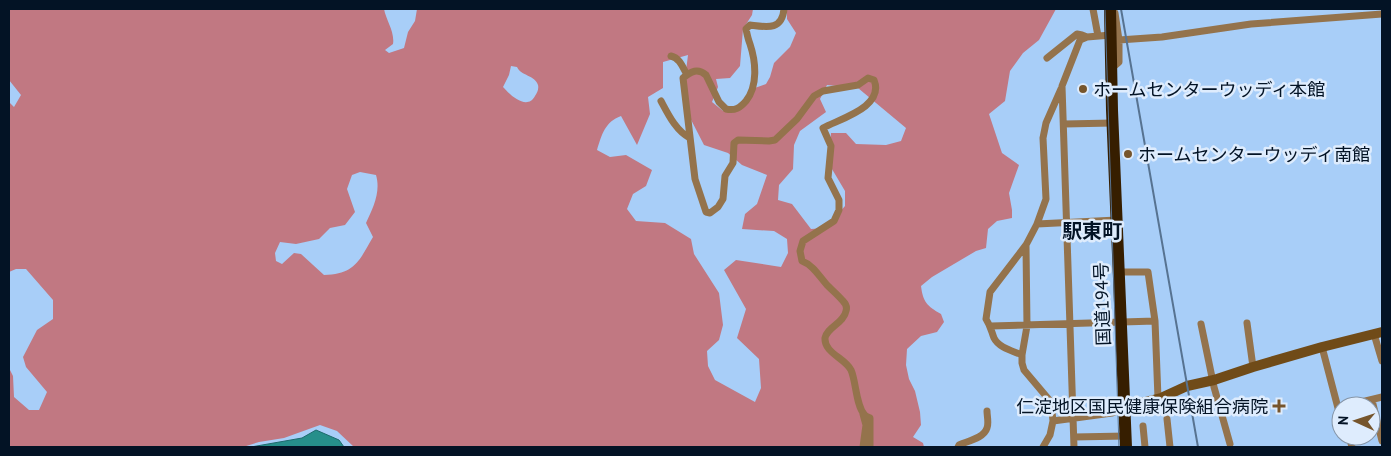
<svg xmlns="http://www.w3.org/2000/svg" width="1391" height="456" viewBox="0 0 1391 456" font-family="'PT Sans','Noto Sans JP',sans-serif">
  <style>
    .forest { fill: #c17882; fill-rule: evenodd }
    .water { fill: #268f8b; stroke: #1c6a6c }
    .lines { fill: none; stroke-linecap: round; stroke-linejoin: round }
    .street { stroke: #94734c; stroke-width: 7 }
    .secondary { stroke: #704b18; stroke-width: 10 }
    .highway { stroke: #361e00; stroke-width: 12 }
    .tram { stroke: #577391; stroke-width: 1 }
    .rail { stroke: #577391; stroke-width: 2 }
    .poi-dot { fill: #76552c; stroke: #deecfd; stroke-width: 2 }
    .labels { text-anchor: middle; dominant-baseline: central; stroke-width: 5; stroke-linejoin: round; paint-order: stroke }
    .poi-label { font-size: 18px; fill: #031325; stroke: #deecfd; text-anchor: start }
    .street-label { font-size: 18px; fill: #031325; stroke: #deecfd }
    .quarter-label { font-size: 20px; font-weight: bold; fill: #031325; stroke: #deecfd }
  </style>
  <rect width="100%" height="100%" fill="#a8cef8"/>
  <path class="forest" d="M9,9H384C386,20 395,32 393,44L385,50L389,53L404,48L408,32L415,21L417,9H753L752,15L743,29L740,66L730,78L716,79L718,87L712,102L723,111L731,110L738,106L752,89L766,84L770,77L774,63L790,47L796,33L787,19V9H1056L1039,40L1023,53L1010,71L1005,101L989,114L1002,153L1019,165L1009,193L1012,210V218L997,221L988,229L986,248L976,251L932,277L921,286C923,302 927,306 941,314L944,322L937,332L921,336L907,349L906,365L909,379L915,391L920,412L921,425L913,437L923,443L924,447H354L337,431L320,425L284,438L259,442L243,447H9V368L13,376L14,397L29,410H39L47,392L26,367L23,357L37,330L53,319V300L26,269H16L9,272V102L14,107L21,95L9,80ZM688,55L684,87L685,108L704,145L728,153L742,165L767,175L757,204L745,214L742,229L774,231L787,239L788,253L781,267L736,260L724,270L746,309L737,338L759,359L761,388L755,402L715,380L708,366L707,351L719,340L723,325L719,293L694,254L691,239L665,223L636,221L627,209L633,194L646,186L652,170L626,155L610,157L597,150C602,134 605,122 621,116L637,145L650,114L648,97L663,88V62ZM511,66L517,67C521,76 535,75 538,85C539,89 537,93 535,96C527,111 510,95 503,87L509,75ZM827,85L858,88L906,128L901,141L886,145L856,144L846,133H831L829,164L845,191V206L826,228L811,229L792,204L778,200L779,185L793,169L794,145L800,131L826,112L820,99ZM360,172L376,175C381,192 373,208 366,223L373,237C359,261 355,274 324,275L301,254L294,253L282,264L276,261L275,253L280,242L296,244L319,239L330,228L345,225L355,212L347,189L352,175Z"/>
  <path class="water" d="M316,430L339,440L344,447H251L302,438Z"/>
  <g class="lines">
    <path class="street" d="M784,9C782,31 766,27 750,25L746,29C747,34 748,39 750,44C756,62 758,86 746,101C740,108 735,111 726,109L719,102L706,75C698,68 691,71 683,78L695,179L706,212L710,213L718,207L723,199L725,176L733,163L734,143L738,140L769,141L775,140L797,119L814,96L823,91L858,85L868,78L874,80C885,107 839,119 823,128L831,146L828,178L839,200V210L834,221L803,241L800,251L802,261C813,265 819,276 827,285C832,290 838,295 843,301C846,304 847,308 846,311C844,323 827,327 825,338C824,353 845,358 851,370C856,381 856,405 864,414C865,416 868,417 870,418V447
      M1093,9L1098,36
      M1115,13L1119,40L1162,37L1251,24L1382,14
      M671,56C680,58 683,68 687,75
      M1047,58L1077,34L1082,35L1087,37
      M1112,68L1119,62V40
      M661,101C668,114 676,131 690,138
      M1064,124L1113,123
      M1037,224L1046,199L1043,138L1046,123L1061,89
      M1119,272H1148L1155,321L1158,398
      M1247,323L1253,367
      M1201,324L1214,387L1230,444
      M991,326L1155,321
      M1374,334L1382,361
      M1322,347L1338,408L1341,416
      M1022,355L1027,326L1026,246
      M1372,400L1382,441
      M1345,406L1382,397
      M1167,419L1170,447
      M1053,421L1112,413L1125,407
      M1143,426L1145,447
      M1349,436L1352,447
      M1074,437L1126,436
      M863,447L866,425L863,414
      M958,447L959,445C968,441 984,438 987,428C989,423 987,416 987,411
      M1043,447L1050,435L1053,421L1051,402L1024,370L1022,363V355C1013,351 999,348 994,338C991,330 991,327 986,319L990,292L1026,245L1037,224L1117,220
      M1074,447L1062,86L1080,40L1087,37L1111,35"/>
    <path class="secondary" d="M1163,397L1187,386L1214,380L1253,367L1322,347L1382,332
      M1125,407L1169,396"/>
    <path class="highway" d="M1110,9L1112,110L1126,447"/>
    <path class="tram" d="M1105,9L1119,447"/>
    <path class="rail" d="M1121,9L1198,447"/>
  </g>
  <g class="poi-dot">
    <circle cx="1083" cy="89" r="5"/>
    <circle cx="1128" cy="154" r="5"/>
    <path d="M1276.5 398.5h5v5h5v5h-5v5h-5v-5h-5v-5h5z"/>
  </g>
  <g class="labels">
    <g class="poi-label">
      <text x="1093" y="89">ホームセンターウッディ本館</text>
      <text x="1138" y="154">ホームセンターウッディ南館</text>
      <text x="1268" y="406" text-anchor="end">仁淀地区国民健康保険組合病院</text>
    </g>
    <g class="street-label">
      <text transform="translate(1102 304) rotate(-92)">国道194号</text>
    </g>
    <g class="quarter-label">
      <text x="1092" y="231">駅東町</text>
    </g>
  </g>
  <rect width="1391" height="456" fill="none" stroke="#031325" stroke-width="20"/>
  <g transform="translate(1356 421) rotate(273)"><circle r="24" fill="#deecfd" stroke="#8695a7"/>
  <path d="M0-4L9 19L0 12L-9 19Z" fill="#76552c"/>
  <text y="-8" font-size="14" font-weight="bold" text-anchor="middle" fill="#031325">N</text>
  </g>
</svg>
